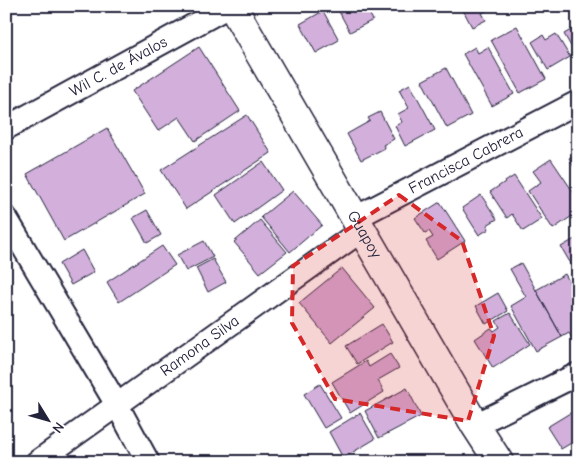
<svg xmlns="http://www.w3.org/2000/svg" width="584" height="468" viewBox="0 0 584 468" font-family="'Comic Neue',sans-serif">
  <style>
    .building { fill: #d2b0db; stroke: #22223b }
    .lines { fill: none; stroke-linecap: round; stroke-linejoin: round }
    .minor-casing { stroke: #22223b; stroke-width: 26 }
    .major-casing { stroke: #22223b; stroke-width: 31 }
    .minor { stroke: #fff; stroke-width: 22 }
    .major { stroke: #fff; stroke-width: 28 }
    .marked { fill: #d62828; fill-opacity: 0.2; stroke: #d62828; stroke-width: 4; stroke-dasharray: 10 6; stroke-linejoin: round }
    .labels { text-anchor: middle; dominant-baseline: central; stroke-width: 4; stroke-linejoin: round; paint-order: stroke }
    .street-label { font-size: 16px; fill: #22223b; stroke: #fff }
  </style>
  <rect width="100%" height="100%" fill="#fff"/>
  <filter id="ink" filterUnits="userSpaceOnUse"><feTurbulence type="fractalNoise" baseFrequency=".02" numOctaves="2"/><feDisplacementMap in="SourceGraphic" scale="10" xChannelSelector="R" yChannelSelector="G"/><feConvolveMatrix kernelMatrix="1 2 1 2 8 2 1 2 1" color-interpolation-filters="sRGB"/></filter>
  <g filter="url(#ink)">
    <path class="building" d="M336,6H365L373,20L350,32Z
      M378,6H391L381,12Z
      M461,6H495L482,13L486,20L472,27Z
      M323,11L339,40L316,53L300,24Z
      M517,26L546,79L520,93L491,40Z
      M578,26V47L573,50L564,34Z
      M556,34L570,57L548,70L532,42L543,35L546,40Z
      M199,47L240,111L195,141L179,117L158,131L132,91Z
      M475,47L478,53L488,47L514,94L492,106L463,54Z
      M446,68L471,115L447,128L422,81Z
      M410,84L435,130L405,146L395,126L402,122L398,114L409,108L399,90Z
      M380,112L394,139L383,145L385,148L361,160L347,134L370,121L368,118Z
      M247,115L271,153L186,209L161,170Z
      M107,128L145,194L64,241L27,174Z
      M578,153V174L569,158Z
      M551,159L578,199V212L553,229L528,191L541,182L533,171Z
      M263,162L282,190L235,224L216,195Z
      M514,176L542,219L523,231L512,214L507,218L490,192Z
      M293,191L322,225L290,252L261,217Z
      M481,195L497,219L487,225L489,229L479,235L462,208Z
      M440,202L465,241L437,259L426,241L433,237L429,231L425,233L415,218Z
      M147,210L161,235L147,243L133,218Z
      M260,220L287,252L260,273L234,242Z
      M578,237V276L561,247Z
      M204,241L213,257L186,271L177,255Z
      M162,246L175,265L119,302L107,282Z
      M82,250L94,272L71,285L59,264Z
      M213,259L226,282L208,292L196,268Z
      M521,263L562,337L536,351L511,306L526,297L510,269Z
      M342,268L375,308L332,343L299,303Z
      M565,274L573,289L578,287V348L569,333L562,337L536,290Z
      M498,293L508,311L486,324L476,306Z
      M510,313L530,344L493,368L475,339L491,328L494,331L500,327L496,321Z
      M382,324L393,342L357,364L346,346Z
      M390,354L399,368L378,380L384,392L350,413L332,382L366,361L369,367Z
      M320,384L341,418L324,428L304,394Z
      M407,388L421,416L379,438L365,411Z
      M360,413L375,439L343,458L329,432Z
      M570,413L578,425V439L561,449L547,427Z"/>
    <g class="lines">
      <g class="minor-casing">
        <g id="minor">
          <path id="s1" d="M6,128L229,6"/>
          <path d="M6,218L117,405L148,462"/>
          <path id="s2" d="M355,218L578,102"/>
          <path d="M475,425L578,374"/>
          <path id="s3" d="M37,462L362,230"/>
        </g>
      </g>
      <g class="major-casing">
        <g id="major">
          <path id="s4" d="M232,6L475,425L499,462"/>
        </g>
      </g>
      <use href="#minor" class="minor"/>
      <use href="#major" class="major"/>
    </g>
  </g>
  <path class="marked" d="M399,195L462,241L494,336L468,421L335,399L292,323L293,266Z"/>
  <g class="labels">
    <g class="street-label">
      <text stroke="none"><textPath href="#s1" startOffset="128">Wil C. de Ávalos</textPath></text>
      <text stroke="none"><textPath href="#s2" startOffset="125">Francisca Cabrera</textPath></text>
      <text stroke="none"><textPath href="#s4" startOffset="264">Guapoy</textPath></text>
      <text stroke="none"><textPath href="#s3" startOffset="200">Ramona Silva</textPath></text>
    </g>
  </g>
  <rect width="584" height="468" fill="none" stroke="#fff" stroke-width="25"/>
  <rect x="12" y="12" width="559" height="443" fill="none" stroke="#22223b" stroke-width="2" filter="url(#ink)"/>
  <g transform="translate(48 420) rotate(127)" stroke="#ffffff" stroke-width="4" paint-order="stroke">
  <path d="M0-4L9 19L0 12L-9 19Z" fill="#22223b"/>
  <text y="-8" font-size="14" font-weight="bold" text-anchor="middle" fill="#22223b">N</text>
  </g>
</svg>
